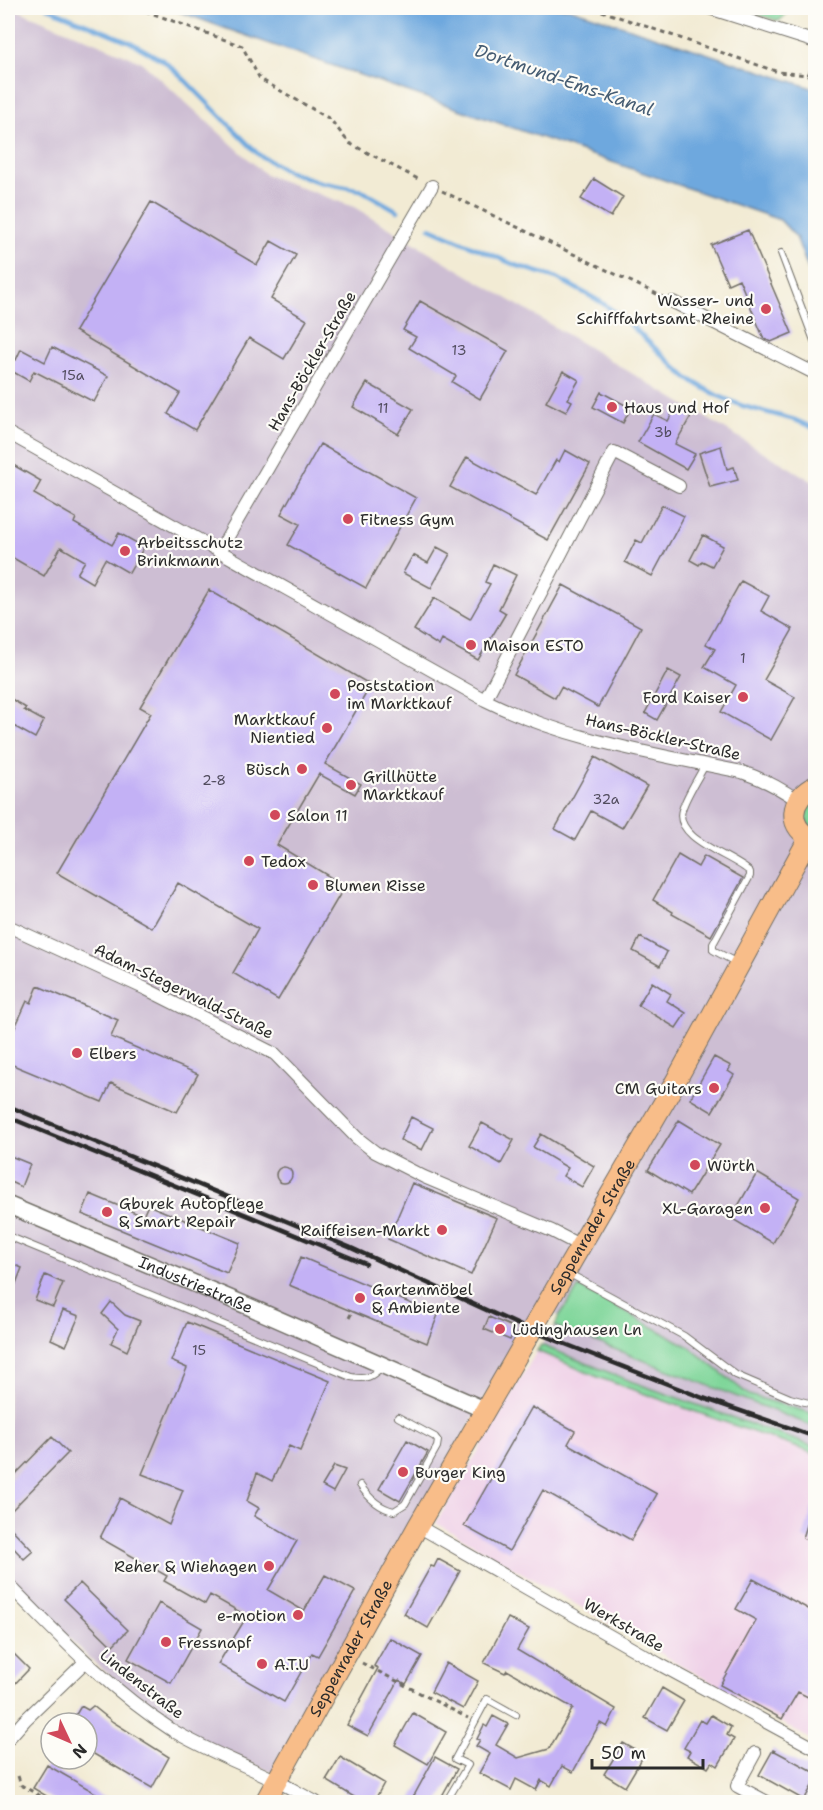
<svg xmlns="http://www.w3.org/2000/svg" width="823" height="1810" viewBox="0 0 823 1810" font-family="'Shantell Sans',sans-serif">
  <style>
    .built { fill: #efd0e7 }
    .industrial { fill: #cdbed3 }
    .green { fill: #7fd69a; stroke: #558062; stroke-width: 1.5 }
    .water { fill: #6ea8de; stroke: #4c6a84; stroke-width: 1.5 }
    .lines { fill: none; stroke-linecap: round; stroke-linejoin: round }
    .stream { stroke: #6ea8de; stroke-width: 4.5 }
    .building { fill: #c3b1f5 }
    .service-casing { stroke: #716e66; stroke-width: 8 }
    .minor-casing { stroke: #716e66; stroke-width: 14 }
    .tertiary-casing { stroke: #716e66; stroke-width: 19 }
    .primary-casing { stroke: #716e66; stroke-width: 22 }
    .path { stroke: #716e66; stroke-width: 3; stroke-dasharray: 4.5 4.5; stroke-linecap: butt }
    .service { stroke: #fff; stroke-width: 6 }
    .minor { stroke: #fff; stroke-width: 12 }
    .tertiary { stroke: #fff; stroke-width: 16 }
    .primary { stroke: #f8bd89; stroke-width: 20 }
    .rail { stroke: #2b2b2b; stroke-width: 4.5 }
    .poi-dot { fill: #d1495b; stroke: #fdfcf7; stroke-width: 2 }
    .labels { text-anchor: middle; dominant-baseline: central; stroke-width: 4.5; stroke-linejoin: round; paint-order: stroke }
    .number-label { font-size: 14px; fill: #514c5e }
    .poi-label { font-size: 16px; fill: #2b2b2b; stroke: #fdfcf7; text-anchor: start }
    .street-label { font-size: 16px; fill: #2b2b2b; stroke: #fdfcf7 }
    .water-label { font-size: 18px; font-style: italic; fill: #465d73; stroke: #fdfcf7 }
  </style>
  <rect width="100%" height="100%" fill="#fdfcf7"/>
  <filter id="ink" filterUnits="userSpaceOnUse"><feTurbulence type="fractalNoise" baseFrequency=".0167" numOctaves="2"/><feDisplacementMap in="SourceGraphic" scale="12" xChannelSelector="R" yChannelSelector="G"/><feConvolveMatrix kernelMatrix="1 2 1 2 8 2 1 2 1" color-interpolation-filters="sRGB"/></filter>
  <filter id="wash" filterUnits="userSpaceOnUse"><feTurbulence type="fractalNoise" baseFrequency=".008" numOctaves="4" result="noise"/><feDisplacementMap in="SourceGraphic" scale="24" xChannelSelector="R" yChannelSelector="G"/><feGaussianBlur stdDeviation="1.35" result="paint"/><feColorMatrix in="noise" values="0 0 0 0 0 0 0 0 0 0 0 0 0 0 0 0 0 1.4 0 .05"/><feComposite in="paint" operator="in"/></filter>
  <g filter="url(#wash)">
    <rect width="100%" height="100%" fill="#f2ebd4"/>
    <path class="built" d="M537,1351L600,1378L815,1454V1742L641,1642L436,1523Z"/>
    <path class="industrial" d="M8,8H12L140,61L266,175L354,207L815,483V1414L749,1395L688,1346L579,1287L559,1316L536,1306L275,1774L172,1727L89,1658L8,1578Z
      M555,1326L815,1427V1447L633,1382L541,1345Z"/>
    <path class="green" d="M736,8H793L779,21Z
      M815,798V831C802,820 799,809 815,798Z
      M579,1287L688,1346L749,1395L815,1414V1427L555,1326L559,1316Z
      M541,1345L633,1382L815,1447V1454L600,1378L537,1351Z"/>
    <path class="water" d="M169,8H569L815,89V287L796,237L780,220L227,29Z"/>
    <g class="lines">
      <path class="stream" d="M48,8L130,42L164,61L180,75L259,155L287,171L319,182L361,190L398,211
        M430,228L515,265L557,278L601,302L624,319L687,378L716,395L743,406L795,420L816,429"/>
    </g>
    <g id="blocks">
      <path class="building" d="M594,179L623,197L611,217L581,199Z
        M151,202L257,265L271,241L296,255L271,299L307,320L284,359L249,338L195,430L168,414L180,393L75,331Z
        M748,230L792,333L771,342L764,339L739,279L728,284L711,245Z
        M420,301L508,351L480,399L452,382L456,376L409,348L416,337L403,330Z
        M52,347L108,376L94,402L34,371L29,381L8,369V355L16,360L21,349L45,362Z
        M563,371L579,380L568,399L572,401L566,412L546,402Z
        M367,383L413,409L398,434L353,407Z
        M601,392L631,408L623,423L593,407Z
        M676,407L691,416L675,444L695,454L686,469L638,442L654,414L668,421Z
        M320,444L416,498L366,588L288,545L300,524L281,514Z
        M721,446L727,469L734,467L738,480L710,487L699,453Z
        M565,450L590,464L548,540L450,487L467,457L536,495L556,460L559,462Z
        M8,462L41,481L34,494L76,518L74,523L112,545L119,533L144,547L129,573L105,559L92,583L77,574L85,561L61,547L44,576L8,555Z
        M662,505L684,516L652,576L625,562L636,540L642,543Z
        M703,535L723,546L712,566L702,561L699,565L690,560Z
        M437,547L450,554L431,588L403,573L413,555L428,563Z
        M493,564L516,575L499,609L506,613L478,660L442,640L439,646L414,630L434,598L470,619L490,584L485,582Z
        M741,581L769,596L761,611L793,629L764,680L795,697L771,740L721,712L736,685L704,667L715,649L706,644Z
        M563,585L641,627L598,707L561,687L555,698L514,675Z
        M209,590L371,685L325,764L361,784L355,794L319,774L277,845L345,886L278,1000L233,973L258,929L178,883L152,928L57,873L151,713L140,707Z
        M668,670L681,677L657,720L645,713Z
        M8,697L26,708L24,710L44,721L35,738L8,723Z
        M595,757L647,786L622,828L591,811L575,840L555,829Z
        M678,855L698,867L704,856L743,878L711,936L672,914L673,912L653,900Z
        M640,937L667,952L660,966L633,951Z
        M652,982L671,994L667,1001L686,1013L676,1028L638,1005Z
        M38,986L118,1020L111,1037L198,1074L177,1112L111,1083L102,1102L8,1063V1043L27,1001L31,1003Z
        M714,1057L731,1066L728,1071L734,1075L712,1112L690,1099Z
        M411,1117L433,1128L422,1150L400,1140Z
        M679,1120L720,1145L689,1195L648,1170Z
        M482,1123L514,1140L501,1164L469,1146Z
        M541,1134L594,1166L582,1187L563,1176L568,1168L533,1147Z
        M8,1155L30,1164L21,1187L8,1181Z
        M276 1175a8 8 0 1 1 16 0a8 8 0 1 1-16 0Z
        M757,1173L799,1198L773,1243L731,1218Z
        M412,1183L497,1218L471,1275L388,1239Z
        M90,1194L143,1216L148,1205L240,1243L227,1273L82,1214Z
        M301,1257L438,1315L427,1343L289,1285Z
        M8,1262L22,1268L8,1304Z
        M45,1275L63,1283L53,1307L35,1300Z
        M111,1302L125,1315L140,1321L127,1351L111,1343L118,1329L102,1314Z
        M63,1310L79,1316L66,1346L51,1339Z
        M489,1317L515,1328L510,1340L484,1329Z
        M187,1322L330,1381L300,1451L289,1446L272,1481L257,1473L247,1501L259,1508L254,1516L297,1541L268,1590L304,1611L325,1575L355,1591L318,1656L312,1653L284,1702L218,1664L247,1616L210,1595L205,1604L164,1581L167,1576L100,1538L120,1498L169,1525L183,1490L142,1474L187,1368L171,1361Z
        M532,1407L575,1431L568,1444L657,1494L631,1540L543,1490L509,1551L464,1526Z
        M52,1437L68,1453L8,1514V1482Z
        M407,1440L428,1452L400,1501L379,1489Z
        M334,1466L345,1470L333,1492L322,1486Z
        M813,1506L816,1507V1543L803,1538Z
        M8,1525L33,1551L24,1559L8,1542Z
        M438,1559L460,1571L428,1628L404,1614L431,1566L434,1567Z
        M753,1579L816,1613V1701L798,1692L782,1719L720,1685L756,1620L736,1609Z
        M80,1583L128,1630L112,1646L64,1599Z
        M159,1603L202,1628L171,1683L128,1659Z
        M508,1618L529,1629L517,1650L616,1709L607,1727L600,1723L573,1772L562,1766L551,1786L541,1780L536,1790L516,1779L511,1790L479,1773L490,1754L476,1746L480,1740L477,1739L484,1725L487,1727L493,1716L508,1724L496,1745L518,1758L549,1749L573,1708L507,1670L505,1673L484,1663Z
        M390,1638L422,1656L406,1684L399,1680L368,1736L347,1725L378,1668L374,1666Z
        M8,1648L29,1669L8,1691Z
        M446,1663L478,1681L463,1709L431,1692Z
        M662,1688L684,1701L667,1730L645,1718Z
        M81,1706L88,1710L93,1706L113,1722L169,1757L152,1788L87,1750V1723H71Z
        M413,1713L446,1732L428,1764L395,1745Z
        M711,1715L731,1727L727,1735L734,1739L718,1766L712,1762L708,1768L687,1756L690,1751L684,1748L700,1720L706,1723Z
        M623,1743L644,1755L625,1787L604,1774Z
        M773,1750L816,1773V1779L804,1800L759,1775Z
        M340,1757L384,1783L373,1803H364L326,1780Z
        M435,1757L457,1769L438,1803H410Z
        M47,1765L113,1803H58L33,1788Z"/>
    </g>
  </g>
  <g filter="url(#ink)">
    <use href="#blocks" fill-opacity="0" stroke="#716e66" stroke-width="1.5"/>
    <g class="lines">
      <g class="service-casing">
        <path id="service" d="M781,253L816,346
          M705,765C698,778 686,796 682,810C673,839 734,856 750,872V876L713,944V950L737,963
          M8,1236L351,1377C367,1380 371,1377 383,1366
          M568,1273L684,1336L736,1375L790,1398L816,1405
          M360,1485C368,1497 379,1508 394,1511L405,1504L437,1447L438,1441L435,1437L398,1417
          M446,1802L468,1765L455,1759L487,1699L516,1715"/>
      </g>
      <g class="minor-casing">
        <path id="minor" d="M709,8L816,42
          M673,302L816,374
          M8,433L485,700C565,740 655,754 742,772C763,779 779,787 797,800
          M219,552L432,186
          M485,700L614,452L679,486
          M8,926L146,989L275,1054L357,1138L375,1152L424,1177L552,1231L581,1246
          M418,1526L659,1664L816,1749
          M8,1584C59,1636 110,1690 172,1730C205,1750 241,1763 275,1780C289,1787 302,1795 316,1802
          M8,1739L25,1720L85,1662
          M755,1753L737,1786L767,1802"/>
      </g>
      <g class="tertiary-casing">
        <g id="tertiary">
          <path id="s1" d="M8,1205L250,1307L485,1410"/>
        </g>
      </g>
      <g class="primary-casing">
        <g id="primary">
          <path d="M816,786C789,797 785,830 816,840"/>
          <path id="s2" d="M265,1802L418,1526L667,1097L809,838"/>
        </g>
      </g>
      <path class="path" d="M137,8L242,46L260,79L330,119L349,143L420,180
        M593,8L778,72L808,75L816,78
        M808,75L816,61
        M442,191L663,297
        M349,1318L352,1312
        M362,1663L468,1718
        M18,1776L21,1785L51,1802"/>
      <use href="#service" class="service"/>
      <use href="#minor" class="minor"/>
      <use href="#tertiary" class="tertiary"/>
      <use href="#primary" class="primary"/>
      <path class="rail" d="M8,1106L349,1247L532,1331L703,1398L816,1437
        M8,1117L366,1264"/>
    </g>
  </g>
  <g class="poi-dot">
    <circle cx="766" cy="309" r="6"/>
    <circle cx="612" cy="407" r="6"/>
    <circle cx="348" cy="519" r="6"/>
    <circle cx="125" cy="551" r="6"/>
    <circle cx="471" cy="645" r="6"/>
    <circle cx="335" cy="694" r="6"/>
    <circle cx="743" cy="697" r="6"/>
    <circle cx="327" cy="728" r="6"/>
    <circle cx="302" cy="769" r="6"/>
    <circle cx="351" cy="785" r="6"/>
    <circle cx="275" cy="815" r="6"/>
    <circle cx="249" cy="861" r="6"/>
    <circle cx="313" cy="885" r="6"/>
    <circle cx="77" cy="1053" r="6"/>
    <circle cx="714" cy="1088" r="6"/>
    <circle cx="695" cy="1165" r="6"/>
    <circle cx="765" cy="1208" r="6"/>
    <circle cx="107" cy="1212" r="6"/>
    <circle cx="442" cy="1230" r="6"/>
    <circle cx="360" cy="1298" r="6"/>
    <circle cx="500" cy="1329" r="6"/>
    <circle cx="403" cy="1472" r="6"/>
    <circle cx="269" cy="1566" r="6"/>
    <circle cx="298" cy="1615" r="6"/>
    <circle cx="166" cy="1642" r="6"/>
    <circle cx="262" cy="1664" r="6"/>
  </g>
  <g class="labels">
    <g class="number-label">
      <text x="459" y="350">13</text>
      <text x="73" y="375">15a</text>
      <text x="383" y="408">11</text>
      <text x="663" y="432">3b</text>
      <text x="743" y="658">1</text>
      <text x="214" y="780">2-8</text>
      <text x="606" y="799">32a</text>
      <text x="199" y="1350">15</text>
    </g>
    <g class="poi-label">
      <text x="754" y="300" text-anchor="end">Wasser- und<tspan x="754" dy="18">Schifffahrtsamt Rheine</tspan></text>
      <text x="624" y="407">Haus und Hof</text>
      <text x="360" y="519">Fitness Gym</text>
      <text x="137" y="542">Arbeitsschutz<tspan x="137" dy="18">Brinkmann</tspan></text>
      <text x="483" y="645">Maison ESTO</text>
      <text x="347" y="685">Poststation<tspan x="347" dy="18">im Marktkauf</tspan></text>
      <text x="731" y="697" text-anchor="end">Ford Kaiser</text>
      <text x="315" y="719" text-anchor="end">Marktkauf<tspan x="315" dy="18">Nientied</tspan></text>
      <text x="290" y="769" text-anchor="end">Büsch</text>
      <text x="363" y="776">Grillhütte<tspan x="363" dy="18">Marktkauf</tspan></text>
      <text x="287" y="815">Salon 11</text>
      <text x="261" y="861">Tedox</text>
      <text x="325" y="885">Blumen Risse</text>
      <text x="89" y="1053">Elbers</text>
      <text x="702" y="1088" text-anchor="end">CM Guitars</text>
      <text x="707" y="1165">Würth</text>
      <text x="119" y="1203">Gburek Autopflege<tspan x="119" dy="18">&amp; Smart Repair</tspan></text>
      <text x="753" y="1208" text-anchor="end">XL-Garagen</text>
      <text x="430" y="1230" text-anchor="end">Raiffeisen-Markt</text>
      <text x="372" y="1289">Gartenmöbel<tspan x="372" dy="18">&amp; Ambiente</tspan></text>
      <text x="512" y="1329">Lüdinghausen Ln</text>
      <text x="415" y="1472">Burger King</text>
      <text x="257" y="1566" text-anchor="end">Reher &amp; Wiehagen</text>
      <text x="286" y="1615" text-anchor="end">e-motion</text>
      <text x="178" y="1642">Fressnapf</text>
      <text x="274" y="1664">A.T.U</text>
    </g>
    <g class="street-label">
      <text transform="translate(312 361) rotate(-60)">Hans-Böckler-Straße</text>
      <text transform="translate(663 737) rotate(13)">Hans-Böckler-Straße</text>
      <text transform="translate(184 991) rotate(26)">Adam-Stegerwald-Straße</text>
      <text stroke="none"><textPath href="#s2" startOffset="662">Seppenrader Straße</textPath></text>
      <text stroke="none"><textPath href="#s1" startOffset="204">Industriestraße</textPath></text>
      <text transform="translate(624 1625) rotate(30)">Werkstraße</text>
      <text stroke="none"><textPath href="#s2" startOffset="176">Seppenrader Straße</textPath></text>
      <text transform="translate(142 1684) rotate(38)">Lindenstraße</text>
    </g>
    <g class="water-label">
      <text transform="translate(564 80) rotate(19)">Dortmund-Ems-Kanal</text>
    </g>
  </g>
  <rect width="823" height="1810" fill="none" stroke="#fdfcf7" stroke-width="30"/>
  <g transform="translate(69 1741) rotate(134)"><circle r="28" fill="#fdfcf7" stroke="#a9a8a5" stroke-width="1.5"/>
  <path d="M0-4.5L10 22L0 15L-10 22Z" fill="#d1495b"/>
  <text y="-9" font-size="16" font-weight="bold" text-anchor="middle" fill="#2b2b2b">N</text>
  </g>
  <path d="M592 1759v9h111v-9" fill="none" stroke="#2b2b2b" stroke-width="3"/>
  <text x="601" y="1759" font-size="18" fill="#2b2b2b" stroke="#fdfcf7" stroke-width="4.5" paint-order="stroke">50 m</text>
</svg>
